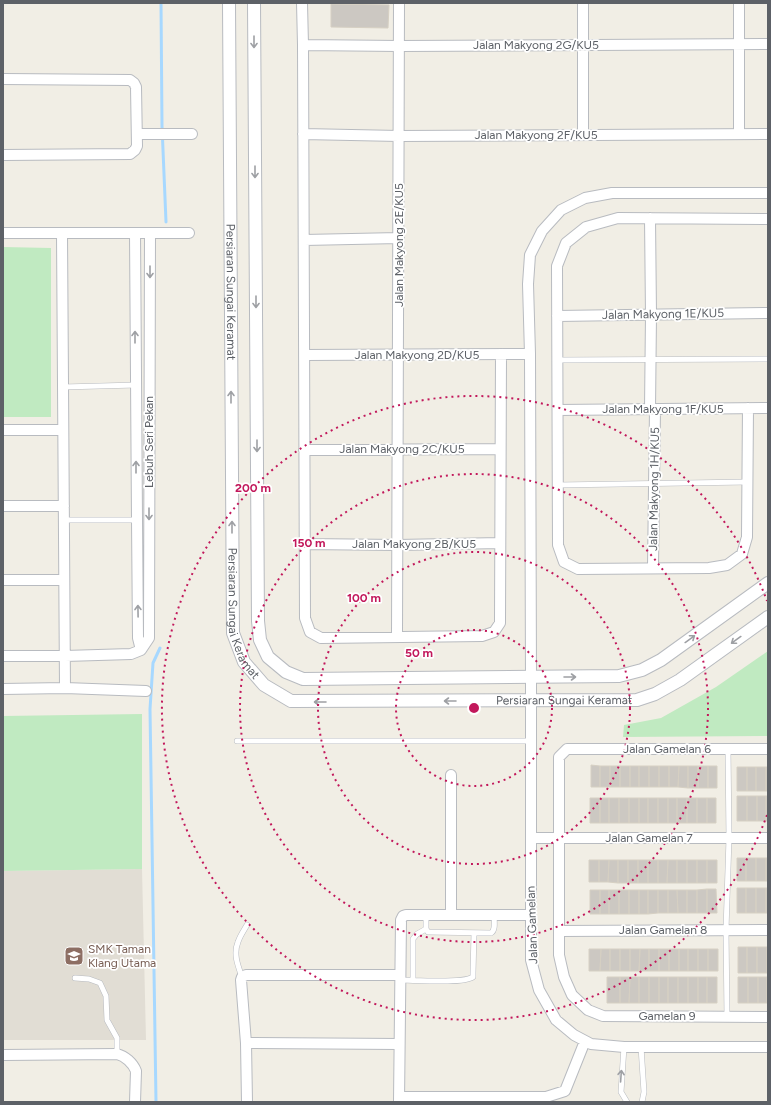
<svg xmlns="http://www.w3.org/2000/svg" width="771" height="1105" viewBox="0 0 771 1105" font-family="Figtree,sans-serif">
  <style>
    .education { fill: #e1ddd4 }
    .green { fill: #c0eac1 }
    .lines { fill: none; stroke-linecap: round; stroke-linejoin: round }
    .stream { stroke: #a7d8ff; stroke-width: 3 }
    .building { fill: #ccc8c2; stroke: #d6d0c3 }
    .service-casing { stroke: #b8bbc0; stroke-width: 6 }
    .minor-casing { stroke: #b8bbc0; stroke-width: 12 }
    .tertiary-casing { stroke: #b8bbc0; stroke-width: 14 }
    .service { stroke: #fff; stroke-width: 5 }
    .minor { stroke: #fff; stroke-width: 10 }
    .tertiary { stroke: #fff; stroke-width: 12 }
    .oneway { stroke: #9ea0a4 }
    .ring { fill: none; stroke: #c2185b; stroke-width: 2; stroke-dasharray: 2 4 }
    .labels { text-anchor: middle; dominant-baseline: central; stroke-width: 3.5; stroke-linejoin: round; paint-order: stroke }
    .street-label { font-size: 12px; fill: #5d6167; stroke: #fff }
    .education-label { font-size: 12px; fill: #785e54; stroke: #fff; text-anchor: start }
    .centre { fill: #c2185b; stroke: #fff; stroke-width: 2 }
    .ring-label { font-size: 12px; text-anchor: middle; font-weight: bold; fill: #c2185b; stroke: #fff; stroke-width: 3.5; stroke-linejoin: round; paint-order: stroke }
  </style>
  <rect width="100%" height="100%" fill="#f1eee5"/>
  <path class="education" d="M142,869L146,1040H3V871Z"/>
  <path class="green" d="M3,247L51,248V417H3Z
    M768,651V736L623,737L624,725L661,718L716,687Z
    M142,714V869L3,871V716Z"/>
  <g class="lines">
    <path class="stream" d="M161,3L162,126L166,222
      M156,1102L150,709L153,663L160,648"/>
  </g>
  <path class="building" d="M331,4L389,5L388,28L331,27Z
    M591,765L600,766V787H591Z
    M600,766H610V787H600Z
    M610,766H620V787H610Z
    M620,766H630V787H620Z
    M630,766H639V787H630Z
    M639,766H649V787H639Z
    M649,766H659V787H649Z
    M659,766H669V787H659Z
    M669,766H679L678,787H669Z
    M679,766H688V788L678,787Z
    M688,766H698V788H688Z
    M698,766H708V788H698Z
    M708,766H717V788H708Z
    M737,767H747V791H737Z
    M747,767H756V791H747Z
    M756,767H766V791H756Z
    M766,767H768V791H766Z
    M737,796H747V821H737Z
    M747,796H757V821H747Z
    M757,796H766V821H757Z
    M766,796H768V821H766Z
    M590,798H600V823H590Z
    M600,798H609V823H600Z
    M609,798H619V823H609Z
    M619,798H629V823H619Z
    M629,798H639V823H629Z
    M639,798H648V823H639Z
    M648,798H658V823H648Z
    M658,798H668V823H658Z
    M668,798H677V823H668Z
    M677,798H687V823H677Z
    M687,798H697V823H687Z
    M697,798H707V823H697Z
    M707,798H716V823H707Z
    M737,858H746V881H737Z
    M746,858H756V881H746Z
    M756,858H766V881H756Z
    M766,858H768V881H766Z
    M589,860H599V882H589Z
    M599,860H609L608,882H599Z
    M609,860H618V883L608,882Z
    M618,860H628V883H618Z
    M628,860H638V883H628Z
    M638,860H648V883H638Z
    M648,860H658V883H648Z
    M658,860H668L667,883H658Z
    M668,860H677V883H667Z
    M677,860H687V883H677Z
    M687,860H697V883H687Z
    M697,860H707V883H697Z
    M707,860H717V883H707Z
    M737,888H746V913H737Z
    M746,888H756V913H746Z
    M756,888H766V913H756Z
    M766,888H768V913H766Z
    M707,889H716L717,913H707Z
    M707,889V913H697V890Z
    M590,890H600V914H590Z
    M600,890H609V914H600Z
    M609,890H619V914H609Z
    M619,890H629V914H619Z
    M629,890H639V914H629Z
    M639,890H648V914H639Z
    M648,890H658V913L648,914Z
    M658,890H668V913H658Z
    M668,890H677L678,913H668Z
    M677,890H687V913H678Z
    M687,890H697V913H687Z
    M738,947H747V973H738Z
    M747,947H757V973H747Z
    M757,947H767V973H757Z
    M767,947H768V973H767Z
    M589,949H601L600,971H589Z
    M601,949H610V971H600Z
    M610,949H620V971H610Z
    M620,949H630V971H620Z
    M630,949H640L639,971H630Z
    M640,949H649V971H639Z
    M649,949H659V971H649Z
    M659,949H669V971H659Z
    M669,949H679V971H669Z
    M679,949H688V971H679Z
    M688,949H698V971H688Z
    M698,949H708V971H698Z
    M708,949H718V971H708Z
    M607,977H620V1003H607Z
    M620,977H630L629,1003H620Z
    M630,977H639V1003H629Z
    M639,977H649V1003H639Z
    M649,977H659V1003H649Z
    M659,977H668V1003H659Z
    M668,977H678V1003H668Z
    M678,977H688V1003H678Z
    M688,977H698V1003H688Z
    M698,977H707V1003H698Z
    M707,977H717V1003H707Z
    M738,977H748V1003H738Z
    M748,977H758V1003H748Z
    M758,977H767V1003H758Z
    M767,977H768V1003H767Z"/>
  <g class="lines">
    <g class="service-casing">
      <path id="service" d="M558,360L768,359
        M63,387L136,385
        M558,485L748,482
        M64,520H137
        M237,741H531
        M426,915V929L428,932L491,933C496,930 494,921 494,915
        M242,977C238,966 233,954 238,942C240,936 244,930 247,925
        M75,978L89,979L100,983L106,996L107,1020L117,1038V1054
        M400,980C414,980 463,984 473,977V973L474,933
        M413,980V939L417,934L426,929
        M727,1017L726,930L729,838L728,749
        M624,1047L621,1092L627,1102
        M641,1047L644,1092L642,1102"/>
    </g>
    <g class="minor-casing">
      <path id="minor" d="M302,3L303,45L305,618L310,632L321,638L482,636L494,632L500,623L501,354
        M583,3V135
        M303,45L399,46L768,44
        M3,79L130,80L134,83L136,87L137,146L135,150L130,154L3,155
        M137,134H192
        M303,134L399,136L768,134
        M739,134V3
        M768,193H612L585,198L561,210L542,231L530,255L528,284L530,354L531,678V960L539,990L556,1020L574,1035L591,1044L624,1047H768
        M650,218L651,315L650,409
        M3,233H189
        M62,233L65,688
        M135,233L137,520L138,638L141,650
        M304,240L399,238
        M557,316L768,313
        M304,355L530,354
        M748,408L747,537L742,554L727,565L709,568L578,569L564,562L558,545L557,266L566,243L586,227L618,218L768,219
        M558,410L768,408
        M3,430H63
        M304,450L500,449
        M3,506H64
        M305,544L398,545L500,543
        M653,568L655,409
        M3,580H64
        M397,637L399,3
        M141,650L149,638L150,233
        M3,656H65L131,654L141,650
        M3,689L65,688L146,691
        M768,749H567L559,757V955L564,977L572,995L588,1010L603,1016L768,1017
        M531,838H768
        M451,915V775
        M559,931L768,930
        M246,1043L399,1044
        M3,1055L117,1054C125,1056 133,1063 136,1071L135,1102
        M399,1097H546L565,1091L585,1041
        M247,1102L246,1043L241,980L242,977L246,975H400
        M399,1102L401,920L403,916L406,915H531"/>
    </g>
    <g class="tertiary-casing">
      <g id="tertiary">
        <path id="s1" d="M229,3L233,633L244,662L264,685L291,701L637,700L655,694L680,680L768,617"/>
        <path d="M254,3L258,621L260,640L268,657L286,672L303,679L619,676L642,670L661,660L768,583"/>
      </g>
    </g>
    <use href="#service" class="service"/>
    <use href="#minor" class="minor"/>
    <use href="#tertiary" class="tertiary"/>
  </g>
  <defs><path id="oneway-shaft" d="M-6 0H5M1.5-3L5.5 0L1.5 3" fill="none" stroke-width="1.6" stroke-linecap="round" stroke-linejoin="round"/></defs>
  <g class="oneway">
    <use href="#oneway-shaft" transform="translate(254 42) rotate(90)"/>
    <use href="#oneway-shaft" transform="translate(255 172) rotate(90)"/>
    <use href="#oneway-shaft" transform="translate(150 272) rotate(90)"/>
    <use href="#oneway-shaft" transform="translate(256 302) rotate(90)"/>
    <use href="#oneway-shaft" transform="translate(135 337) rotate(-90)"/>
    <use href="#oneway-shaft" transform="translate(231 397) rotate(-90)"/>
    <use href="#oneway-shaft" transform="translate(257 446) rotate(90)"/>
    <use href="#oneway-shaft" transform="translate(136 467) rotate(-90)"/>
    <use href="#oneway-shaft" transform="translate(149 514) rotate(90)"/>
    <use href="#oneway-shaft" transform="translate(232 527) rotate(-90)"/>
    <use href="#oneway-shaft" transform="translate(138 611) rotate(-91)"/>
    <use href="#oneway-shaft" transform="translate(690 639) rotate(-36)"/>
    <use href="#oneway-shaft" transform="translate(736 640) rotate(144)"/>
    <use href="#oneway-shaft" transform="translate(570 677)"/>
    <use href="#oneway-shaft" transform="translate(450 701) rotate(180)"/>
    <use href="#oneway-shaft" transform="translate(320 702) rotate(-180)"/>
    <use href="#oneway-shaft" transform="translate(621 1076) rotate(-86)"/>
  </g>
  <g class="ring">
    <circle cx="474" cy="708" r="78"/>
    <circle cx="474" cy="708" r="156"/>
    <circle cx="474" cy="708" r="234"/>
    <path d="M767 815A312 312 0 1 1 767 601"/>
  </g>
  <defs>
    <g id="school-square" transform="scale(1)"><rect x="-9" y="-9" width="18" height="18" rx="4" fill="#8d6e63" stroke="#fff"/><path d="M0-5L7-2L0 1L-7-2ZM-4 1L0 2.5L4 1V4Q0 6-4 4Z" fill="#fff"/></g>
  </defs>
  <g fill-rule="evenodd">
    <use href="#school-square" x="74" y="956"/>
  </g>
  <g class="labels">
    <g class="street-label">
      <text x="536" y="45">Jalan Makyong 2G/KU5</text>
      <text x="536" y="135">Jalan Makyong 2F/KU5</text>
      <text transform="translate(399 245) rotate(-90)">Jalan Makyong 2E/KU5</text>
      <text stroke="none"><textPath href="#s1" startOffset="289">Persiaran Sungai Keramat</textPath></text>
      <text transform="translate(663 314) rotate(-1)">Jalan Makyong 1E/KU5</text>
      <text x="417" y="355">Jalan Makyong 2D/KU5</text>
      <text x="663" y="409">Jalan Makyong 1F/KU5</text>
      <text transform="translate(149 442) rotate(-90)">Lebuh Seri Pekan</text>
      <text x="402" y="449">Jalan Makyong 2C/KU5</text>
      <text transform="translate(654 489) rotate(-89)">Jalan Makyong 1H/KU5</text>
      <text x="414" y="544">Jalan Makyong 2B/KU5</text>
      <text stroke="none"><textPath href="#s1" startOffset="613">Persiaran Sungai Keramat</textPath></text>
      <text stroke="none"><textPath href="#s1" startOffset="996">Persiaran Sungai Keramat</textPath></text>
      <text x="667" y="749">Jalan Gamelan 6</text>
      <text x="649" y="838">Jalan Gamelan 7</text>
      <text transform="translate(532 925) rotate(-92)">Jalan Gamelan</text>
      <text x="663" y="930">Jalan Gamelan 8</text>
      <text x="667" y="1016">Gamelan 9</text>
    </g>
    <g class="education-label">
      <text x="88" y="949">SMK Taman<tspan x="88" dy="14">Klang Utama</tspan></text>
    </g>
  </g>
  <circle cx="474" cy="708" r="6" class="centre"/>
  <g class="ring-label">
    <text x="253" y="492">200 m</text>
    <text x="309" y="547">150 m</text>
    <text x="364" y="602">100 m</text>
    <text x="419" y="657">50 m</text>
  </g>
  <rect width="771" height="1105" fill="none" stroke="#5d6167" stroke-width="8"/>
</svg>
